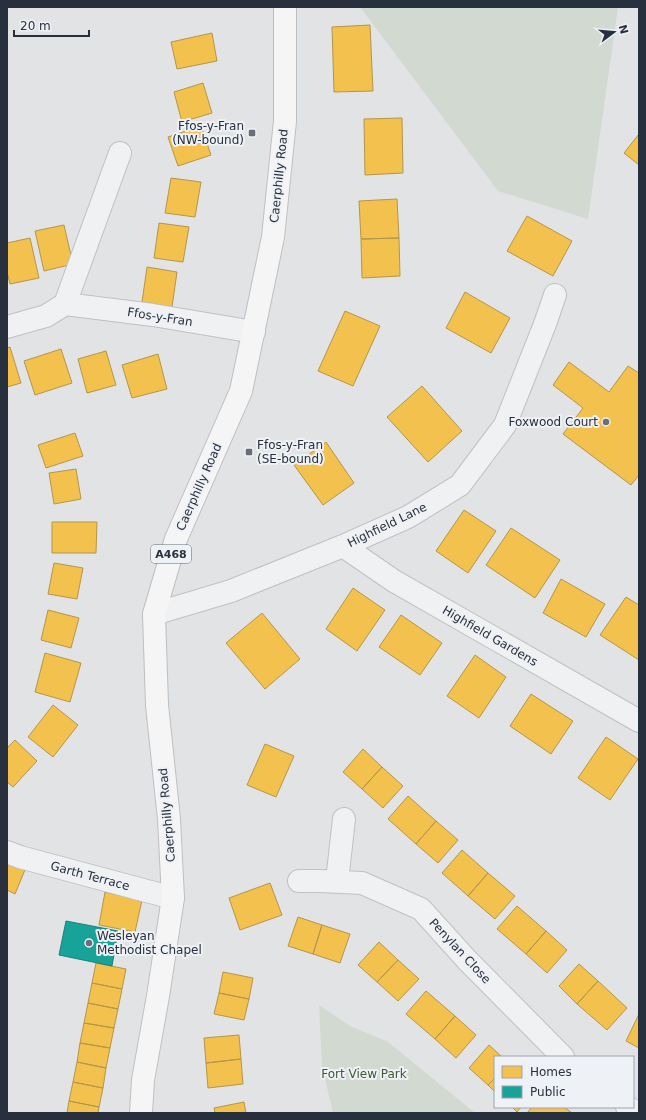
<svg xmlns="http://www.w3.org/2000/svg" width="646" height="1120" viewBox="0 0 646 1120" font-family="'DejaVu Sans',sans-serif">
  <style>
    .green { fill: #d1d9d1 }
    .homes { fill: #f2c14e; stroke: #b59649 }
    .public { fill: #17a398; stroke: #1c807d }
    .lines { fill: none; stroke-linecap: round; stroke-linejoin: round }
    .minor-casing { stroke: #bfc1c3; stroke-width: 24 }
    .primary-casing { stroke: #bdc0c3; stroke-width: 24 }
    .minor { stroke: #f0f1f2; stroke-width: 22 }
    .primary { stroke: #f5f5f6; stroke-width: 22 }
    .poi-dot { fill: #696f78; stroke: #eef1f5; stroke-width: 1.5 }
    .labels { text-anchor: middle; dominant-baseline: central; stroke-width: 4; stroke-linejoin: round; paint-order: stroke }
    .shield { fill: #eef1f5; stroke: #636a75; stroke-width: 1 }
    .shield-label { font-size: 11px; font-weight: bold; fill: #28303e }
    .poi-label { font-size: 12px; fill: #28303e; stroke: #eef1f5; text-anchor: end }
    .street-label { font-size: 12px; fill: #28303e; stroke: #eef1f5 }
    .park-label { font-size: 12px; fill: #3d5936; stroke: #eef1f5 }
  </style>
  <rect width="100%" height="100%" fill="#e1e3e5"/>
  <path class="green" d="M360,7H618L588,219L498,191Z
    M319,1005L350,1026L388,1042L475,1113H333L322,1065Z"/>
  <path class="homes" d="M370,25L373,91L334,92L332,27Z
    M212,33L217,61L177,69L171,42Z
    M203,83L212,113L182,122L174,92Z
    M402,118L403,173L365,175L364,119Z
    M201,126L211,155L178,166L168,137Z
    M639,134V165L624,153Z
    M171,178L201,182L195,217L165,213Z
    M397,199L399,238L361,239L359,201Z
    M527,216L572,241L553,276L507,251Z
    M159,223L189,227L183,262L154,258Z
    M64,225L73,264L44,271L35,231Z
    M30,238L39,278L10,284L7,272V243Z
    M399,238L400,276L362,278L361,239Z
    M147,267L177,272L172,307L142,302Z
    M465,292L510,318L491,353L446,328Z
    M345,311L380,326L353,386L318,371Z
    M10,347L21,383L7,387V348Z
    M61,349L72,383L35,395L24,361Z
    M106,351L116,385L87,393L78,359Z
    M158,354L167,389L132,398L122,365Z
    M569,362L609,392L628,366L639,373V407L638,408L639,409V475L631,485L563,434L583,408L553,385Z
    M422,386L462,431L428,462L387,417Z
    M75,433L83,456L46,468L38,445Z
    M326,442L354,483L323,505L294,465Z
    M76,469L81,499L54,504L49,473Z
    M464,510L496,531L468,573L436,551Z
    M52,522H97L96,553H52Z
    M511,528L560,560L535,598L486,565Z
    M54,563L83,568L77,599L48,594Z
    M561,579L605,604L586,637L543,613Z
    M353,588L385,610L357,651L326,629Z
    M626,597L639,605V660L600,635Z
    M48,610L79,618L71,648L41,640Z
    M262,613L300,659L265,689L226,643Z
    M401,615L442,643L420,675L379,647Z
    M45,653L81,663L70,702L35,692Z
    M475,655L506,677L479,718L447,696Z
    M531,694L573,721L551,754L510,726Z
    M53,705L78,725L53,757L28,737Z
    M606,737L638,759L610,800L578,778Z
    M15,740L37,761L13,787L7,782V748Z
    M265,744L294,756L276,797L247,785Z
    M363,749L382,767L362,789L343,772Z
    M382,767L403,786L383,808L362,789Z
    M408,796L436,821L416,844L388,819Z
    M436,821L458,840L438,863L416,844Z
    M462,850L488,873L468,896L442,873Z
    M7,857L27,865L15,894L7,890Z
    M488,873L515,896L495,919L468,896Z
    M270,883L282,915L240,930L229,898Z
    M105,892L142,900L135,932L99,925Z
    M517,906L546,931L526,954L497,929Z
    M298,917L322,925L313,954L288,946Z
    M322,925L350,934L340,963L313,954Z
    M546,931L567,950L547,973L526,954Z
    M379,942L398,960L377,982L358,965Z
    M398,960L419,979L398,1001L377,982Z
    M96,963L126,969L122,989L92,983Z
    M579,964L598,981L577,1004L559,986Z
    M223,972L253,978L249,999L219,993Z
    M598,981L627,1008L607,1030L577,1004Z
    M92,983L122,989L118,1009L88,1003Z
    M426,991L455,1016L435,1039L406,1014Z
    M219,993L249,999L244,1020L214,1014Z
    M88,1003L118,1009L114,1028L84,1023Z
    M639,1014V1048L626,1041Z
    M455,1016L476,1035L456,1058L435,1039Z
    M84,1023L114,1028L110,1048L80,1043Z
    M239,1035L241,1059L206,1063L204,1038Z
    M80,1043L110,1048L106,1068L77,1062Z
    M489,1045L502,1057H495V1078L488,1085L469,1068Z
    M241,1059L243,1084L208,1088L206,1063Z
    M77,1062L106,1068L103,1088L73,1082Z
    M495,1078V1092L488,1085Z
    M73,1082L103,1088L99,1107L69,1101Z
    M69,1101L99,1107L98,1113H67Z
    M244,1102L246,1113H215L214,1108Z
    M512,1107H521L517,1112Z
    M532,1107H564L572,1113H527Z"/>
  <path class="public" d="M66,921L118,931L112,966L59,955Z"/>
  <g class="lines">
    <g class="minor-casing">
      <path id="minor" d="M65,304L120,153
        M7,327L46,316L65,304L153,315L254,332
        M343,546L394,581L639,721
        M154,614L231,591L343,546L408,517L460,485L505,425L545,324L555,295
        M7,852L20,857L173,898
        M299,881H319L362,883L421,909L467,960L563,1057
        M337,881L344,819
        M627,1107L638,1113"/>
    </g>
    <g class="primary-casing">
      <path id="primary" d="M141,1113L143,1080L158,996L173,898L169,819L157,705L154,614L176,539L241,391L273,237L285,121V7"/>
    </g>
    <use href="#minor" class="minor"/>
    <use href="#primary" class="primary"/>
  </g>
  <g class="poi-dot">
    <rect x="248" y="129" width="8" height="8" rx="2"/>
    <circle cx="606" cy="422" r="4"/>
    <rect x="245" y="448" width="8" height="8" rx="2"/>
    <circle cx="89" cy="943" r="4"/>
  </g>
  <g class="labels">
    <rect class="shield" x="151" y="545" width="40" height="18" rx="3"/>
    <g class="shield-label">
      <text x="171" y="554">A468</text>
    </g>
    <g class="poi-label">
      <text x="244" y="126">Ffos-y-Fran<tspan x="244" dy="14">(NW-bound)</tspan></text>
      <text x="598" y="422">Foxwood Court</text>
      <text x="257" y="445" text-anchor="start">Ffos-y-Fran<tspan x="257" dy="14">(SE-bound)</tspan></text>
      <text x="97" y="936" text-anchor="start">Wesleyan<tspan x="97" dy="14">Methodist Chapel</tspan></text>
    </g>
    <g class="street-label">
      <text transform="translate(279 176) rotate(-84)">Caerphilly Road</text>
      <text transform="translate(160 317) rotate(9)">Ffos-y-Fran</text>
      <text transform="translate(199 487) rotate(-66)">Caerphilly Road</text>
      <text transform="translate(387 525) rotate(-26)">Highfield Lane</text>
      <text transform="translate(490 636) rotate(30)">Highfield Gardens</text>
      <text transform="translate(167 815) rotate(-95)">Caerphilly Road</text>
      <text transform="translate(90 876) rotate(15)">Garth Terrace</text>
      <text transform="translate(460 951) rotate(47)">Penylan Close</text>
    </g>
    <g class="park-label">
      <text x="364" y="1074">Fort View Park</text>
    </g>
  </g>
  <rect width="646" height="1120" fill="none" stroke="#28303e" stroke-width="16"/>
  <rect x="494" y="1056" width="140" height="52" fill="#eef1f5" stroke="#9fa4ac"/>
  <rect x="502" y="1066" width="20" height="12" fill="#f2c14e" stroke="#9fa4ac"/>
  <text x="530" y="1076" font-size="12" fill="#28303e">Homes</text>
  <rect x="502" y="1086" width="20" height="12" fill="#17a398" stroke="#9fa4ac"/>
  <text x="530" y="1096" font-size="12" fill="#28303e">Public</text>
  <g transform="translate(614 32) rotate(74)" stroke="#eef1f5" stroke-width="3" paint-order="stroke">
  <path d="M0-3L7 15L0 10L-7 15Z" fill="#28303e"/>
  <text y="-6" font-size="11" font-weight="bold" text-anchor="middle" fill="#28303e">N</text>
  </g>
  <path d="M14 30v6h75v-6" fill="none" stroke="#28303e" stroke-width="2"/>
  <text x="20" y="30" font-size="12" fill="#28303e" stroke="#eef1f5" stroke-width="3" paint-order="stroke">20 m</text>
</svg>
